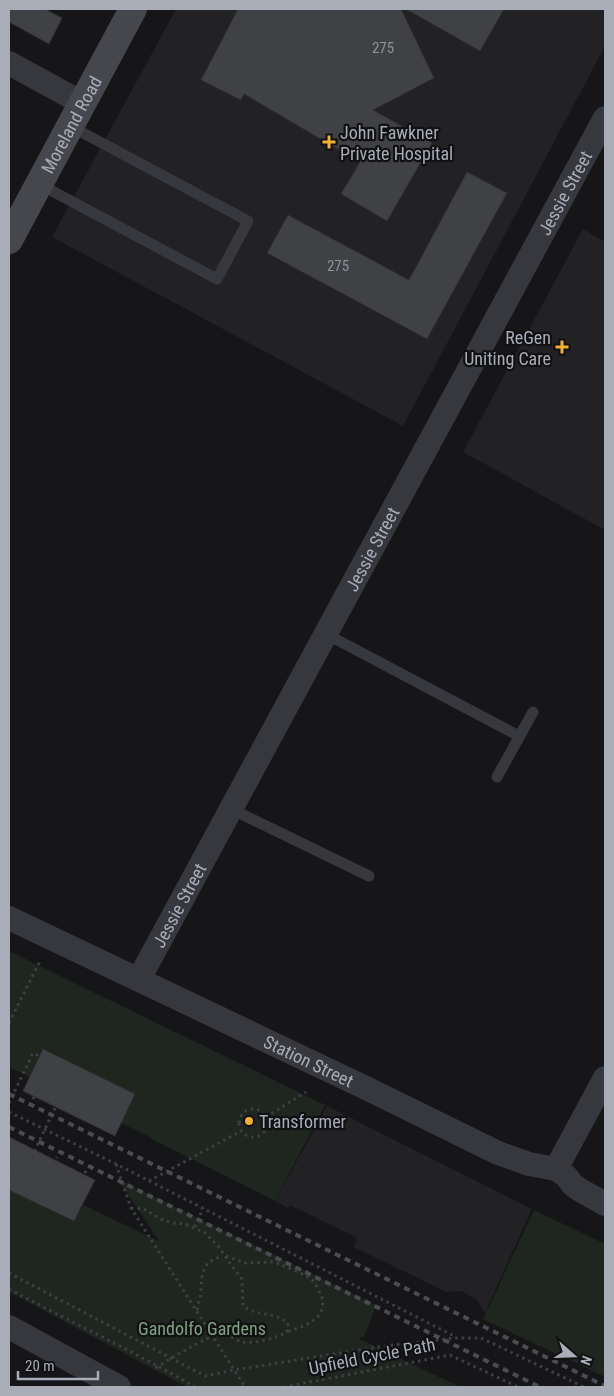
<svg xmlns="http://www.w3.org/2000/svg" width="614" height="1396" viewBox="0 0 614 1396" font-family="'Roboto Condensed',sans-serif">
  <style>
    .built { fill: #222225 }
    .green { fill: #1e261f }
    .building { fill: #404145; stroke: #303034 }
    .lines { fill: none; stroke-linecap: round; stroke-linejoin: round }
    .path { stroke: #3d3f44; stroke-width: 3; stroke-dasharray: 2.5 4; stroke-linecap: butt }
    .lane { stroke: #37383d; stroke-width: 11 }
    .street { stroke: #37383d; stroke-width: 24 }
    .secondary { stroke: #45474d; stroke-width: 28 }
    .rail { stroke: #4a4c52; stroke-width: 4; stroke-dasharray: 6 5; stroke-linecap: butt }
    .poi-dot { fill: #f2b134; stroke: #111113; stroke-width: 2 }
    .labels { text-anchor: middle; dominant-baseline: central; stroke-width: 4.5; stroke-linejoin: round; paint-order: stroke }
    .number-label { font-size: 15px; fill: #8e929b }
    .street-label { font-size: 18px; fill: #a8adb8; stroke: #111113 }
    .poi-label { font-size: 18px; fill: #a8adb8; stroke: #111113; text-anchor: start }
    .park-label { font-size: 18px; fill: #7fa381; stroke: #111113 }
  </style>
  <rect width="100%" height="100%" fill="#161618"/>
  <path class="built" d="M176,9H605V46L403,426L52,237Z
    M583,229L605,242V530L463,452Z
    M327,1106L532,1209L485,1313L476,1299L461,1291L446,1292L354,1247L357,1238L290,1205L288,1208L275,1201Z"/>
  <path class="green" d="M9,951L325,1105L275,1201L151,1139L152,1138L121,1123L135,1094L44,1049L30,1077L9,1067Z
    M118,1179L376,1305L364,1337L358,1338L460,1387H187L9,1292V1190L74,1221L83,1205L159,1241Z
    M534,1210L605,1244V1377L483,1319Z"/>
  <path class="building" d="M9,9H45L62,18L49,44L9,22Z
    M238,9H401L434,78L373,110L432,143L387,221L341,194L360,162L244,94L241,100L201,80Z
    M406,9H504L480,51Z
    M467,172L507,193L427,339L267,253L288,215L409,280Z
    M43,1049L135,1094L115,1136L23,1091Z
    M9,1137L95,1180L74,1221L9,1190Z"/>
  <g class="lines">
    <path class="path" d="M9,1023L40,961
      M33,1099L44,1077L86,1097L76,1120
      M9,1103L33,1053L121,1098L103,1134
      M239 1123a14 14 0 1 1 28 0a14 14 0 1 1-28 0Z
      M9,1112L116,1164L456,1337
      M266,1117L306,1092
      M9,1147L14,1136
      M9,1161L47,1179L57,1157
      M116,1164L131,1208L245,1387
      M26,1169L65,1087
      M9,1179L67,1208L86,1171
      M149,1181L241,1131
      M131,1208L144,1209L163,1220L173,1223L185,1224L205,1233L219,1247L231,1265L242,1279L243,1306C258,1317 273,1311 288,1323L287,1332C277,1338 254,1344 242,1342C235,1340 230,1334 221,1334C208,1335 165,1362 152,1370
      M195,1227L203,1208
      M226,1256L245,1263L273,1262L279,1264C288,1268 306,1274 313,1281C317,1286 320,1292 322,1298C327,1320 303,1326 287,1332
      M9,1273L205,1376L234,1370L384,1346L456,1338H481L584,1387
      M9,1289C71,1322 135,1352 195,1387
      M197,1310C198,1303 201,1296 201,1290C202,1274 202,1262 220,1257
      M284,1387L450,1355L518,1387"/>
    <path class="lane" d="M39,184L217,279L248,221L70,126
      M326,634L519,736
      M497,777L533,712
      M231,809L369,876"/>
    <g class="street">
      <path d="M9,63L82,103"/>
      <path id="s1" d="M9,918L366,1088L498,1153L529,1164L556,1169L566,1176L573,1185L580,1190L605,1204"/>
      <path id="s2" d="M139,979L605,118"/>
      <path d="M556,1169L605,1078"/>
      <path d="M9,1327L119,1387"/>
    </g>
    <path class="secondary" id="s3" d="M9,240L133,9"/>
    <path class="rail" d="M9,1094L605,1386
      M9,1127L540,1387"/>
  </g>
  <g class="poi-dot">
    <path d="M326.5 134.5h5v5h5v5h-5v5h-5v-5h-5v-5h5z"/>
    <path d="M559.5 339.5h5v5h5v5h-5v5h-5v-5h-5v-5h5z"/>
    <circle cx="249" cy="1121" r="5"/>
  </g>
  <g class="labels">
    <g class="number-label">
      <text x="383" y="48">275</text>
      <text x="338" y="266">275</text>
    </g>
    <g class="street-label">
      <text stroke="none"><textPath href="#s3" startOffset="131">Moreland Road</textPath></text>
      <text stroke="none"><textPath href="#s2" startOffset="894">Jessie Street</textPath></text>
      <text stroke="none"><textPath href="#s2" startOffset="489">Jessie Street</textPath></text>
      <text stroke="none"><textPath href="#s2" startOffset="84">Jessie Street</textPath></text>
      <text stroke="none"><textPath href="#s1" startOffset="332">Station Street</textPath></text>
      <text transform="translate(372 1356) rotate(-11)">Upfield Cycle Path</text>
    </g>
    <g class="poi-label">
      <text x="340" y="132">John Fawkner<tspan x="340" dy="21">Private Hospital</tspan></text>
      <text x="551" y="337" text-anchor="end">ReGen<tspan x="551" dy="21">Uniting Care</tspan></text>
      <text x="259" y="1121">Transformer</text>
    </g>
    <g class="park-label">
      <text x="202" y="1328">Gandolfo Gardens</text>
    </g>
  </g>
  <rect width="614" height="1396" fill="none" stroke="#a8adb8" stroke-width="20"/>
  <g transform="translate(574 1356) rotate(110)" stroke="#111113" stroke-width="4" paint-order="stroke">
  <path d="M0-4L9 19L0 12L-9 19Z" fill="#a8adb8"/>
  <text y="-8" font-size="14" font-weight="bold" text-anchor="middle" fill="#a8adb8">N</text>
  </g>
  <path d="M18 1371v8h80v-8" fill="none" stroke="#a8adb8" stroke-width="2.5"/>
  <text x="25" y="1371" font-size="15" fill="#a8adb8" stroke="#111113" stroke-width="4" paint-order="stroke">20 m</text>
</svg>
